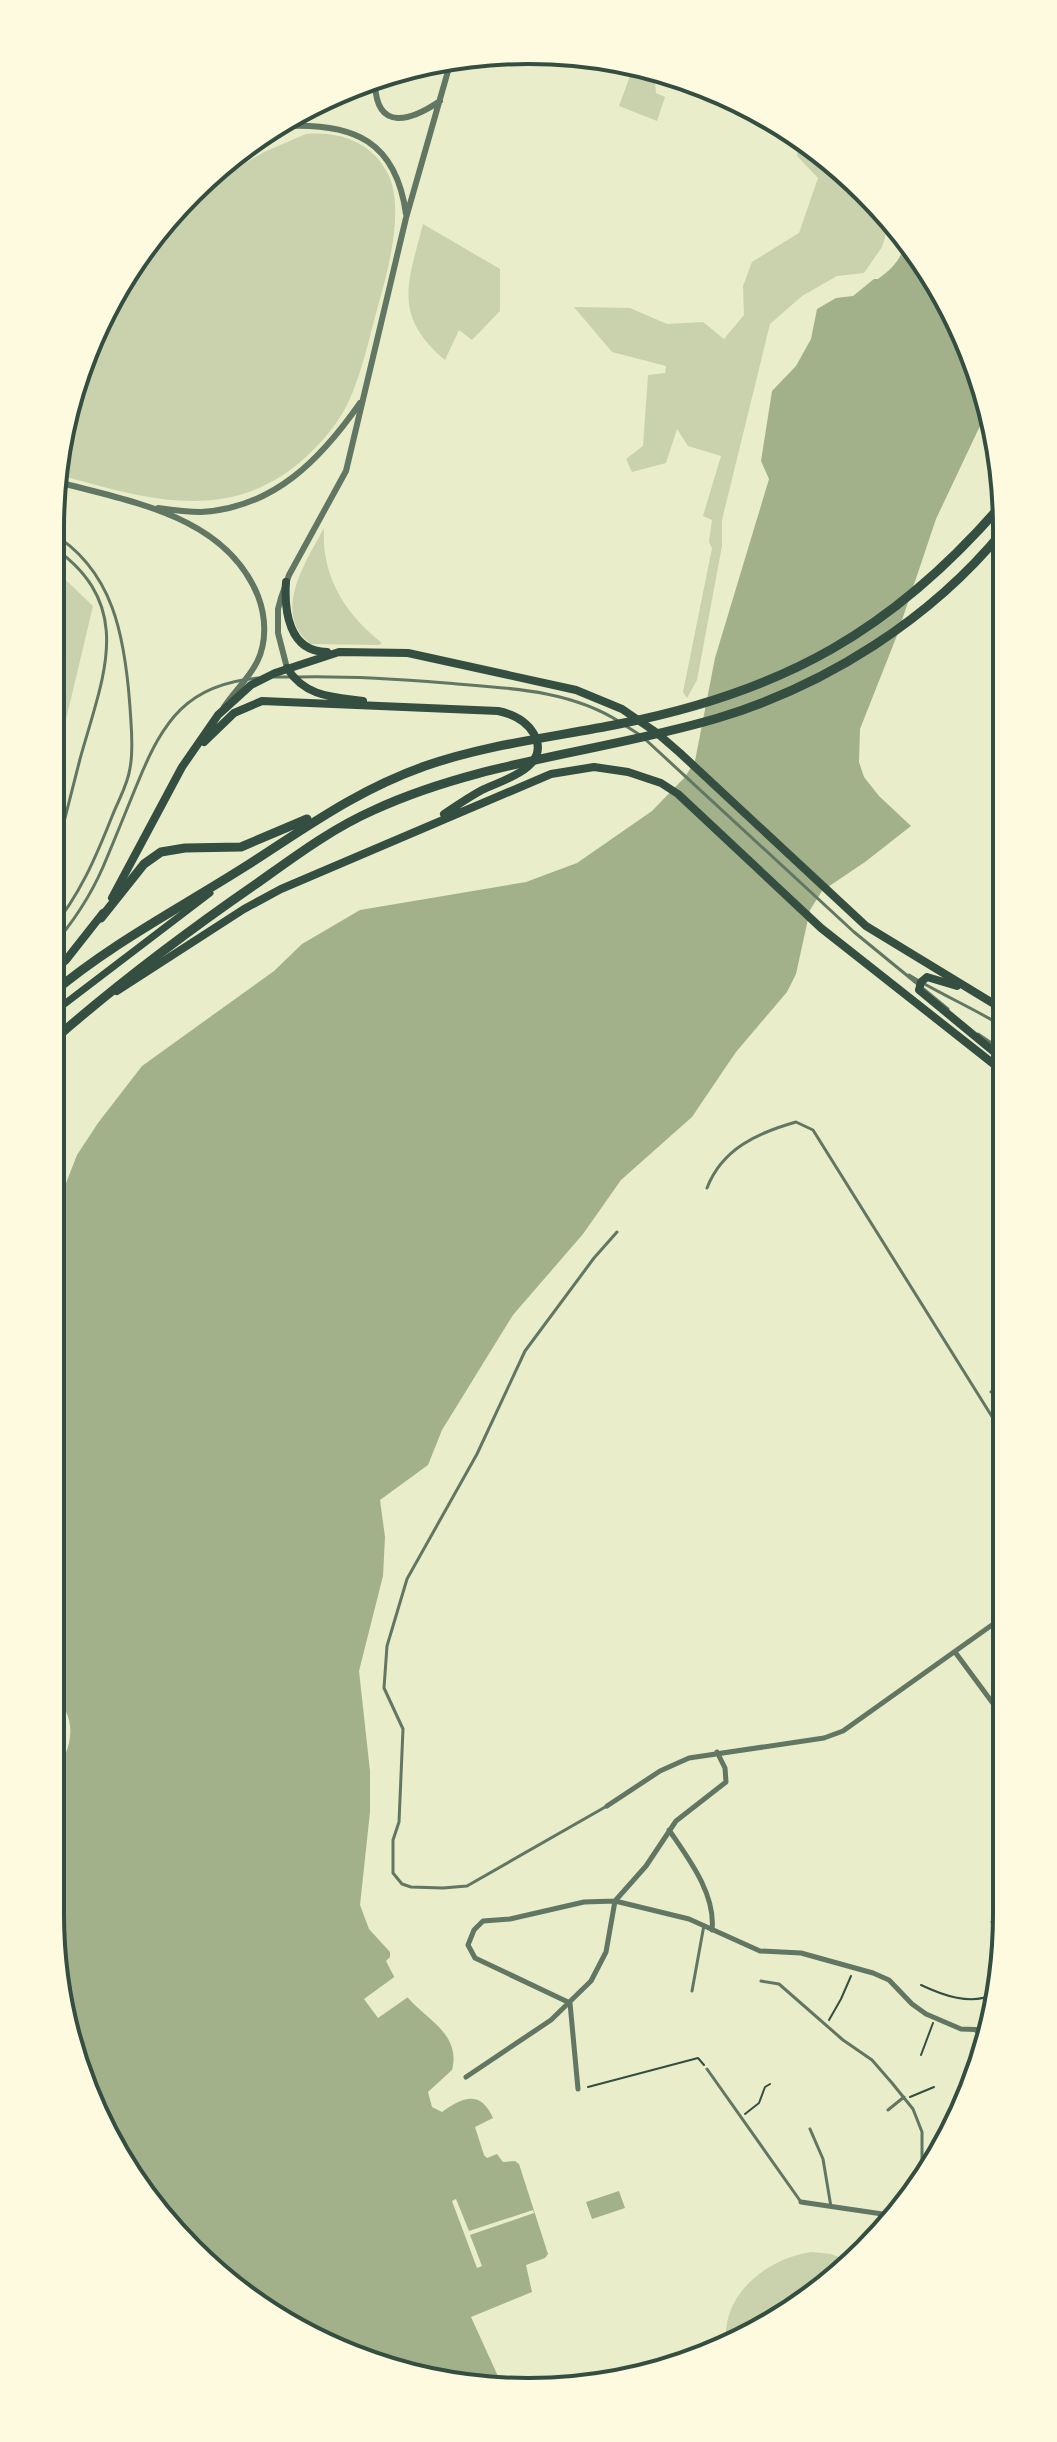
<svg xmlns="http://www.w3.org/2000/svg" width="1057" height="2442" viewBox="0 0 1057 2442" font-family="'PT Sans Narrow',sans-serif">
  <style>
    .green { fill: #cad2ad }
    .water { fill: #a3b18a }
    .pier { fill: #e9edc9 }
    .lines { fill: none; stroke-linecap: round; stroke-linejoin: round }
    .path { stroke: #344e41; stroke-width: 2 }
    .service { stroke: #617663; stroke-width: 3 }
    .minor { stroke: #617663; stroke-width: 5 }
    .tertiary { stroke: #617663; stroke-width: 6 }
    .secondary { stroke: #344e41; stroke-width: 7 }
    .trunk { stroke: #344e41; stroke-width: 8 }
    .motorway { stroke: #344e41; stroke-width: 9 }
    .rim { fill: none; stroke: #344e41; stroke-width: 4 }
  </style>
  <rect width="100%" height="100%" fill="#e9edc9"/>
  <path class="green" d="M608,66L654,72L656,93L665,97L657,121L619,106L630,76Z
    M306,134C339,131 372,142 388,174C405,208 388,271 378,306C369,338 362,374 347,405C337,425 322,442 306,457C230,526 147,499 59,475L76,374L169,213L196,192L264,152Z
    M798,134L891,217L882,247L864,273L837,276L802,296L770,324L722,520V546L697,680L687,698L683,692L712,548L709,542L712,520L703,516L721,456L688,446L677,429L666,463L632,472L626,459L643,446L648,375L665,373L666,366L612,352L574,307L630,308L667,324L703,322L724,339L744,315L743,286L752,262L799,233L818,178L797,156Z
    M423,224L500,269V311L472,340L459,330L445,360C392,315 408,283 423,224Z
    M324,528C321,576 345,614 382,643L379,645L311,644C270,614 307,560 324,528Z
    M50,565L93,606L63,732L50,729Z
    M812,2252L831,2254L849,2261L767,2328L726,2342C722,2293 768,2258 812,2252Z"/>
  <path class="water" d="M905,240L970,345L988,409L936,519L896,638L860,729L859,762L864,777L879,796L911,826L865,862L822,891L810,910L796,974L787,992L736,1052L692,1117L621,1180L583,1234L513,1315L442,1430L428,1465L380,1500L385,1537L383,1576L359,1671L370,1771V1812L360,1905L369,1929L390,1952V1957L386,1961C393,1974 399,1988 409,1999C428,2020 461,2035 452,2070L428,2092L432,2107L442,2112C462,2098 480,2089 493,2118L475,2127L484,2155L487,2158L497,2154L503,2162L515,2161L519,2164L548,2254L545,2258L526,2265L532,2292L471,2317L502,2385L436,2383L289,2328L168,2229L76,2068L50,1913V1776C73,1755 81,1713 50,1695V1224L77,1155L98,1123L142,1066L274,971L302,944L360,910L526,882L577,863L652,811L685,777L695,761L715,658L769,479L761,461L772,391L796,366L811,339L817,309L836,298L853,296L874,279H878C892,269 903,258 905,240Z
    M619,2191L625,2208L592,2219L586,2202Z"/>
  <path class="pier" d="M397,1975L411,1995L378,2018L364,1999Z
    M456,2199L469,2231L533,2210L534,2213L470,2235L482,2266L477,2268L452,2201Z"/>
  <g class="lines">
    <path class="path" d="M921,1985C942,1995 971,2006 994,1994
      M829,2020L841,1999L851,1976
      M921,2055L933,2023
      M967,2076L976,2077
      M588,2087L698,2058L704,2065
      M910,2097L934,2087
      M745,2114L759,2103L765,2087L770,2084"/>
    <path class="service" d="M274,677H290
      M298,677C347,676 397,679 446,683C505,688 569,689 620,722
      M626,726L640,735
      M646,740L854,932L948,1009
      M50,877C60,838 70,798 80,759C103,676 138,604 50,545
      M50,931C80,895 96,857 113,814C119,799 128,784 130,768C134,748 131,726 130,707C125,638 114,569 50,532
      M50,949C71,925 90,897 103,867C115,839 126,811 138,782C163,721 187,684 258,678
      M909,975C940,994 973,1008 1004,1027
      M978,1034L1005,1052
      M707,1188C722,1149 757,1133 796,1122L813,1130L1006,1439
      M991,1392L1005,1382
      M607,1806L467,1886L443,1888L411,1887L402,1884L393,1873V1840L399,1822L403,1729L384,1688L387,1646L407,1579L477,1454L525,1351L594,1258L617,1232
      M992,1922L1007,1912
      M761,1981L779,1984L843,2040L872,2060L892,2083L913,2109L922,2132V2171
      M692,1991L704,1925
      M975,2031L987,2037
      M707,2069L801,2202
      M888,2110L904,2097
      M810,2129L823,2159L831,2207"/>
    <path class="minor" d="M995,562L1003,553
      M955,1652L1006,1721
      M607,1806L660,1771L689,1758L824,1738L843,1731L1006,1615
      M669,1830C688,1858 716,1894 712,1930
      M466,2077L551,2020L591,1981L606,1952L615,1901L646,1866L676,1821L726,1782L725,1768L717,1752
      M578,2089L570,2003L475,1958L468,1945L474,1930L483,1921L510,1919L584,1902L615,1901L689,1919L760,1951L801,1953L873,1973L889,1980L912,2004L926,2014L961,2029L988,2030
      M801,2202L896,2216
      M880,2214L887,2230"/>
    <path class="tertiary" d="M375,84C377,133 412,120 440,101
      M286,126C354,123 396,141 406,214
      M269,136L344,92
      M58,482C132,502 226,516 258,596C266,617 267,642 257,662C249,678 234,692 224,707
      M158,508C172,510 187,512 201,512C274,508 321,459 360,403
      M287,668L278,633V609L281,598L289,575L346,471L406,218L450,64"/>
    <path class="secondary" d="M50,1015L210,893"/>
    <path class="trunk" d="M286,582C284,611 289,652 327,652
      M287,668C305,697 333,697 363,701
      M204,742L234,713L262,701L498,711C513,714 526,720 534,734C552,767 503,780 482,790C469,797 456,806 444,814
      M112,898L182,767L218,715L251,685L275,673L339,652L408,653L576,690L622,709L657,733L680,753L866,926L1004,1010
      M50,974L66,960L103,913
      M957,986L927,977L921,982L919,990L1005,1061
      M117,991L244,909L281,889L551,774L594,767L628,772L661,783L678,794L821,928L1005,1073"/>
    <path class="motorway" d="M101,918L144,864L161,852L185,848L241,847L307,819
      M50,995C110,944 180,908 246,866C307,827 355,791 425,766C489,744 554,737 619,724C783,692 894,630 1003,503
      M50,1043C115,986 185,933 256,884C294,857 331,829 374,810C483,760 604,752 718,718C827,685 931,619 1003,531"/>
  </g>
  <path d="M0 0H1057V2442H0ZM528 64H529A464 464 0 0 1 993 528V1914A464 464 0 0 1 529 2378H528A464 464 0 0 1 64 1914V528A464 464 0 0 1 528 64Z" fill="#fefae0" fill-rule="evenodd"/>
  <path class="rim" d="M528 64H529A464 464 0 0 1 993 528V1914A464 464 0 0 1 529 2378H528A464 464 0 0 1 64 1914V528A464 464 0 0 1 528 64Z"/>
</svg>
